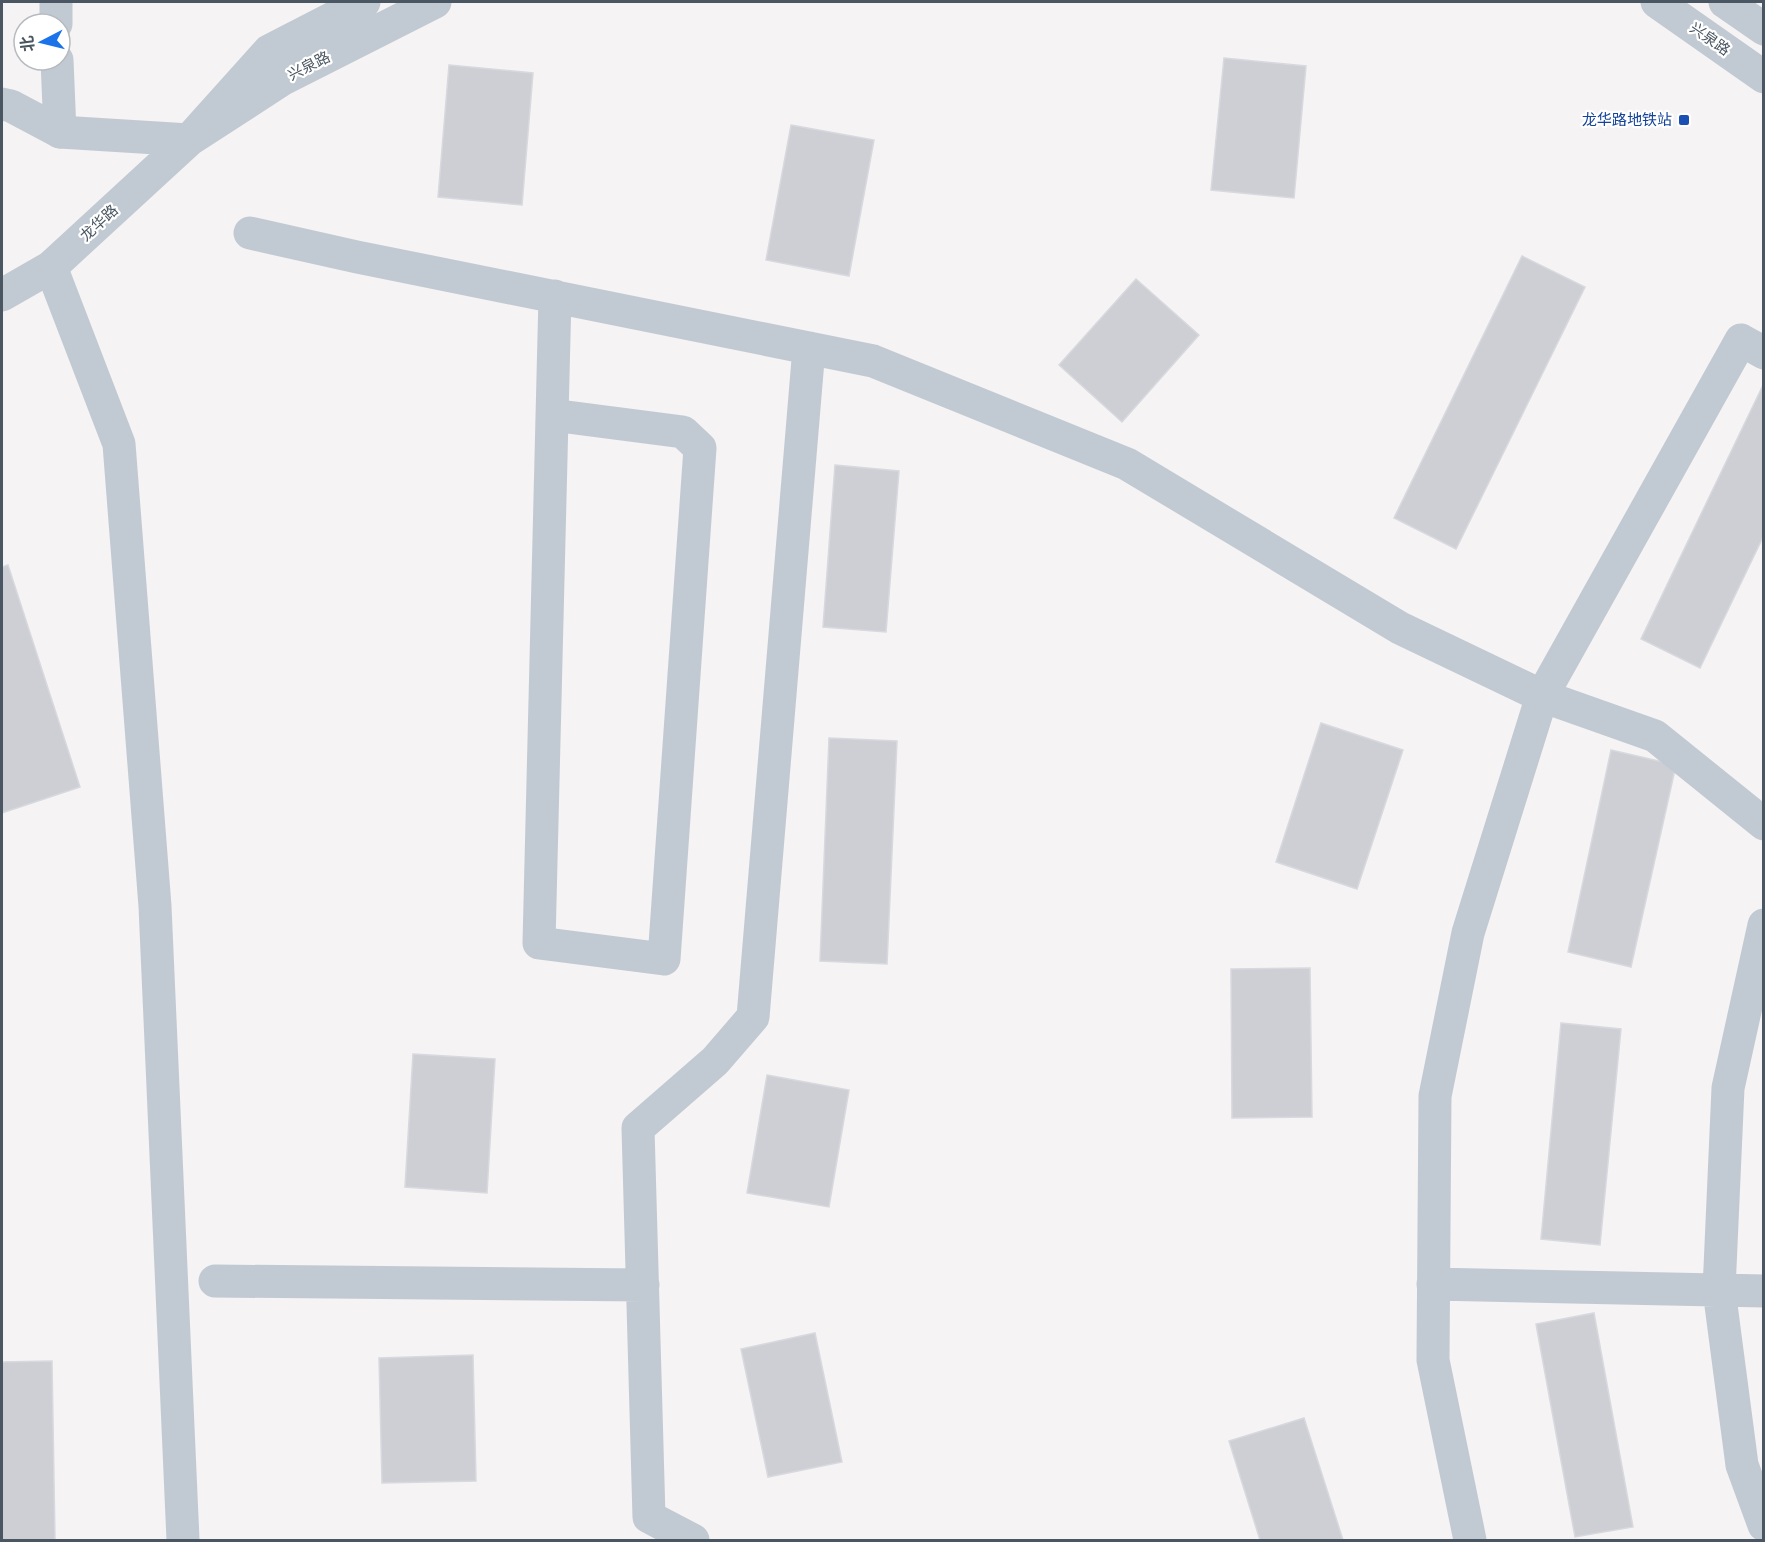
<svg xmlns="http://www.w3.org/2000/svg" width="1765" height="1542" viewBox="0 0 1765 1542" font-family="'Fira Sans','Noto Sans SC',sans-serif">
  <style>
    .building { fill: #cdcfd5; stroke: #d7d9de; stroke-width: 1.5 }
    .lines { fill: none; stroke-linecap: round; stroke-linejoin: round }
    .minor { stroke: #c1cad2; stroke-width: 33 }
    .tertiary { stroke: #c1cad2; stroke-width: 33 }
    .transit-dot { fill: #1a4fb4; stroke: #fff; stroke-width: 2 }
    .labels { text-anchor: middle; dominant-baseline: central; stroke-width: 4.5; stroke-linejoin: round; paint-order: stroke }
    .street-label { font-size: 15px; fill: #4a5661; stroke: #fff }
    .transit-label { font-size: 15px; fill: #164399; stroke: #fff; text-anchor: end }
  </style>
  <rect width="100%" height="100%" fill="#f5f3f3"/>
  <path class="building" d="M1224,58L1306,66L1294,198L1211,190Z
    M449,65L533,73L522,205L438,197Z
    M791,125L874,140L849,276L766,260Z
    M1522,256L1585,287L1456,549L1394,518Z
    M1136,279L1199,335L1122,422L1059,365Z
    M1764,383V535L1700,668L1641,639Z
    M835,465L899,471L886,632L823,627Z
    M8,565L80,787L2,813V567Z
    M1321,723L1403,750L1357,889L1276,862Z
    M829,738L897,741L887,964L820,961Z
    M1611,750L1676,765L1631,967L1568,952Z
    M1310,968L1312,1117L1232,1118L1231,969Z
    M1561,1023L1621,1029L1600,1245L1541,1239Z
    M413,1054L495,1059L487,1193L405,1187Z
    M767,1075L849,1090L829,1207L747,1193Z
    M1594,1313L1633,1527L1575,1537L1536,1324Z
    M815,1333L842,1462L768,1477L741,1349Z
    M473,1355L476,1481L382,1483L379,1358Z
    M52,1361L55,1540H2V1362Z
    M1304,1418L1343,1540H1260L1229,1441Z"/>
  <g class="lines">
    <path class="minor" d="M56,2V24
      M57,60L60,132
      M250,233L357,257L873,361L1127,464L1400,628L1542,696L1655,736L1764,824
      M51,267L119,444L155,906L183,1540
      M552,415L683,432L700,448L664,959L539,943L555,296
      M1764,925L1728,1088L1719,1290L1742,1465L1764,1525
      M215,1281L643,1285
      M1433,1284L1764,1291
      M693,1540L649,1517L638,1128L715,1061L753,1017L809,348
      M1470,1540L1433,1360L1435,1096L1468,933L1542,696L1741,340L1764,353"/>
    <path class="tertiary" d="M1657,2L1764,77
      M1725,2L1764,29
      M2,104L11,106L60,132L189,140L283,79L435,2
      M2,295L51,267L189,140L269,51L364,2"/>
  </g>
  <rect class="transit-dot" x="1678" y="114" width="12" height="12" rx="3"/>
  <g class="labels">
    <g class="street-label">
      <text transform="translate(1710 39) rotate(35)">兴泉路</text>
      <text transform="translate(309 66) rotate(-27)">兴泉路</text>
      <text transform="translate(99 223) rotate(-43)">龙华路</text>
    </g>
    <g class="transit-label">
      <text x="1672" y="120">龙华路地铁站</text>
    </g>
  </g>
  <rect width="1765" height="1542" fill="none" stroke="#4a5661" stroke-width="6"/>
  <g transform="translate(42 42) rotate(263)"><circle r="28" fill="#ffffff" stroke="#b7bbc0" stroke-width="1.5"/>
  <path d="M0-4.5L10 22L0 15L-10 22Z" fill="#1a73e8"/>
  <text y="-9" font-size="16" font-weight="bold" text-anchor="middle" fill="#4a5661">北</text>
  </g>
</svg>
